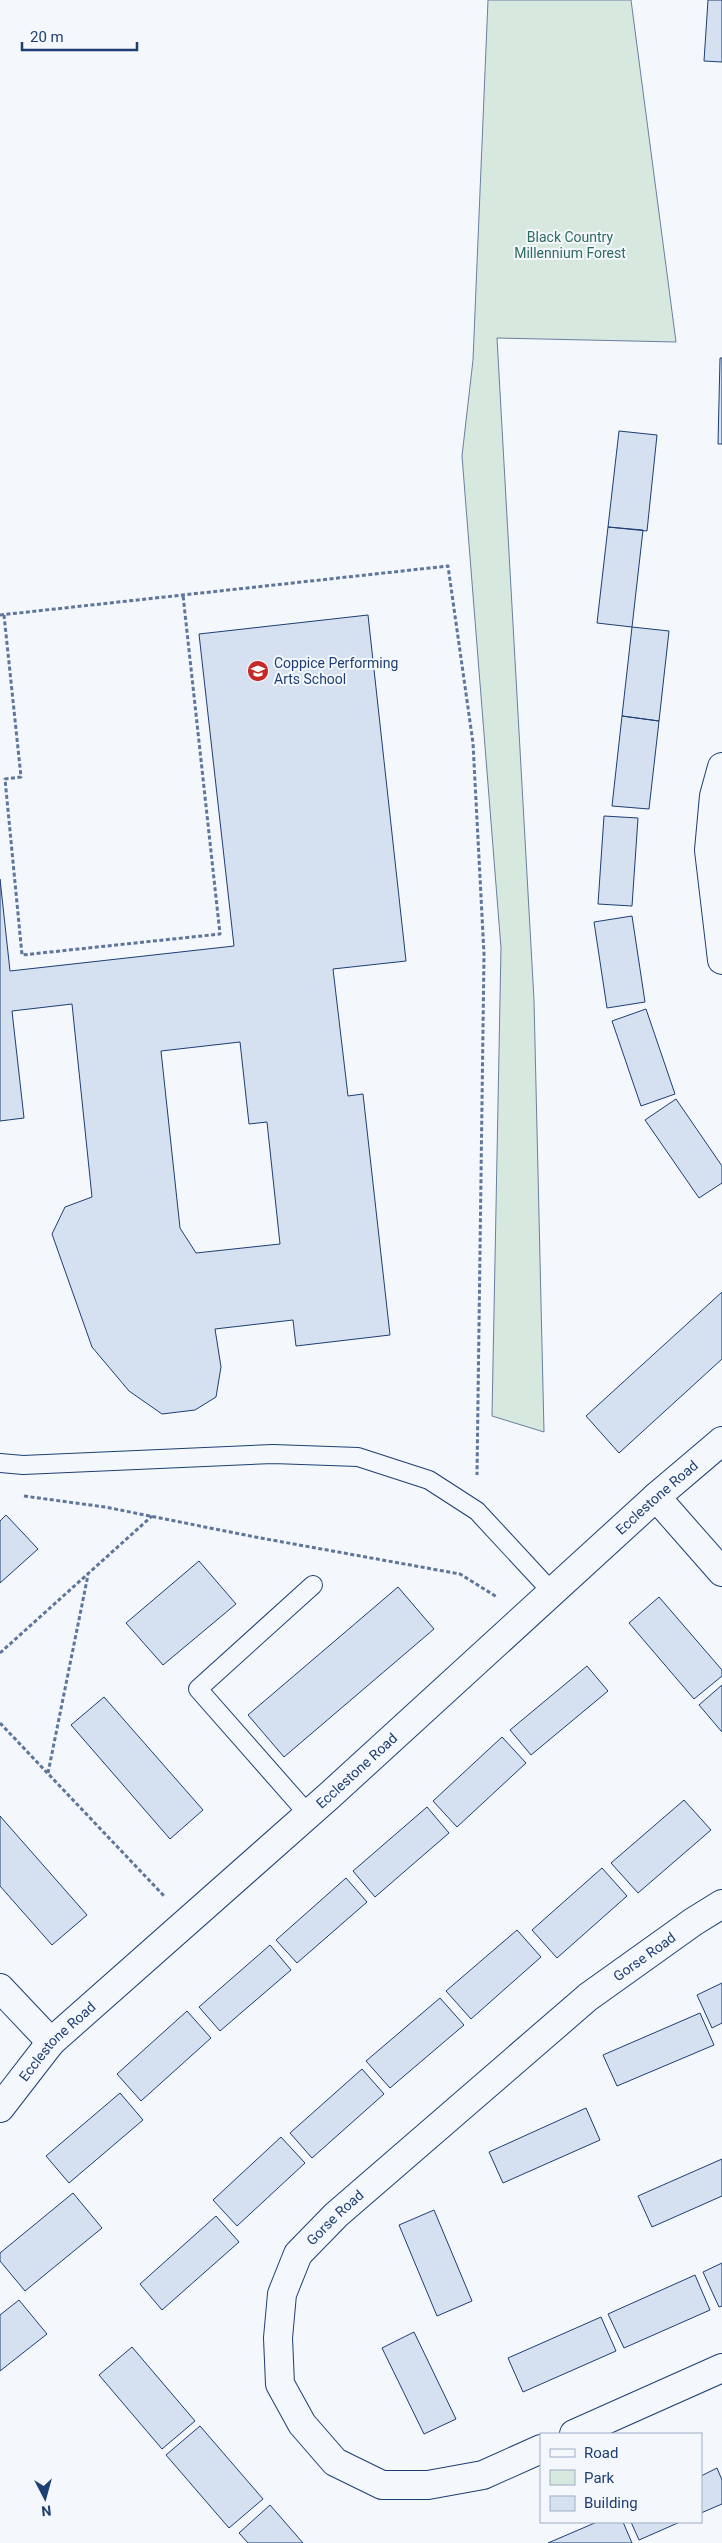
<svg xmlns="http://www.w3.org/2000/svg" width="722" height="2543" viewBox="0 0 722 2543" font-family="Roboto,sans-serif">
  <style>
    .green { fill: #d7e8df; stroke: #687fa3 }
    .building { fill: #d5e0f0; stroke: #1d3f73; fill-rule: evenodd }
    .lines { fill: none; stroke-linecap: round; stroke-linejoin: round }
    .service-casing { stroke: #1d3f73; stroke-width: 20 }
    .minor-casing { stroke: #1d3f73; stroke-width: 30 }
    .path { stroke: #5e769c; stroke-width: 3; stroke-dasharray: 4 2.5; stroke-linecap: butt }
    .service { stroke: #f4f7fb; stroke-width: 18 }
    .minor { stroke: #f4f7fb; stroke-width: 28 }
    .labels { text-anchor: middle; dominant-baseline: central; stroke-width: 4; stroke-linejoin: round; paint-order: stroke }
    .park-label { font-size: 14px; fill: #2c6c60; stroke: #f4f7fb }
    .poi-label { font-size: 14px; fill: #1d3f73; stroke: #f4f7fb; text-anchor: start }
    .street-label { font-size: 14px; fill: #1d3f73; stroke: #f4f7fb }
  </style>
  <rect width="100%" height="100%" fill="#f4f7fb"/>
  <path class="green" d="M488,0H631L676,342L497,338L534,1000L544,1432L492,1416L501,948L462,456L473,360Z"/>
  <path class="building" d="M708,0H722V62L704,61Z
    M720,358H722V444H718Z
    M619,431L657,435L647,531L608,527Z
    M608,527L643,530L632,627L597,623Z
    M368,615L406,961L333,969L348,1096L363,1094L390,1335L296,1346L293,1320L215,1329L221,1367L216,1397L195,1410L162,1414L129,1391L92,1347L52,1234L65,1207L92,1197L72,1004L12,1011L24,1118L0,1121V879L10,971L234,946L199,634ZM240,1042L249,1124L267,1122L280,1244L196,1253L180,1228L161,1051Z
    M632,627L669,631L659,721L622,716Z
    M622,716L659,721L649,809L612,806Z
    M604,816L638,818L632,906L598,904Z
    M632,916L645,1002L607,1008L594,922Z
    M646,1009L675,1094L641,1106L612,1021Z
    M676,1099L722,1166V1183L699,1198L645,1120Z
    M722,1292V1359L619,1453L586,1416Z
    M6,1515L38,1549L0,1583V1521Z
    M199,1561L236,1604L163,1665L126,1623Z
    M398,1587L434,1629L284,1757L248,1715Z
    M659,1597L722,1670V1676L694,1699L629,1623Z
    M587,1666L608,1691L531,1755L510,1730Z
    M722,1685V1732L699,1705Z
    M104,1697L203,1810L170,1839L71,1725Z
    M502,1737L526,1763L457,1827L433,1801Z
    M684,1800L711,1830L638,1893L611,1863Z
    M427,1807L449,1833L375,1897L353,1871Z
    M0,1816L87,1915L52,1945L0,1886Z
    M602,1868L627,1896L557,1958L532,1930Z
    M346,1878L367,1902L297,1963L276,1940Z
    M517,1930L541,1957L471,2019L446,1991Z
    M270,1945L291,1970L220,2031L199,2007Z
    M722,1983V2023L712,2028L697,1995Z
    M440,1998L464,2025L390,2088L366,2061Z
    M187,2011L211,2038L141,2101L117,2074Z
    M700,2013L714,2045L617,2086L603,2055Z
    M362,2069L384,2094L312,2158L290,2133Z
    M120,2093L143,2120L69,2183L46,2156Z
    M586,2108L600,2140L503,2183L489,2152Z
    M281,2137L305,2163L237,2226L213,2200Z
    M722,2159V2196L652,2227L638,2196Z
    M73,2193L102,2228L25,2291L0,2261V2253Z
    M434,2210L472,2301L437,2316L399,2225Z
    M216,2216L239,2242L162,2310L140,2284Z
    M722,2263V2306L719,2307L703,2272Z
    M695,2275L710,2310L624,2348L608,2314Z
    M19,2300L47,2334L0,2371V2315Z
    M601,2317L616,2351L523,2392L508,2358Z
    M414,2332L456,2419L424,2434L382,2348Z
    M132,2347L195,2421L162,2449L99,2375Z
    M200,2426L263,2499L229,2528L166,2455Z
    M717,2468L722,2480V2504L701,2513V2476Z
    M270,2505L303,2543H248L239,2533Z
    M597,2522H623L632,2543H548Z
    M631,2522H680L639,2540Z"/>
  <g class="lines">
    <g class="service-casing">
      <path id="service" d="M0,1463L23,1465L273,1454L358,1457L429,1480L477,1511L552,1592
        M308,1814L198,1689L313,1585"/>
    </g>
    <g class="minor-casing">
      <g id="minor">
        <path d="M722,767L714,796L709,850L722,960"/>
        <path d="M656,1497L722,1572"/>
        <path d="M0,1988L51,2042"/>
        <path id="s1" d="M0,2108L51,2042L329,1796L656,1497L722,1441"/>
        <path d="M574,2434L722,2368"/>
        <path id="s2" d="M541,2449L483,2475L428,2485H382L335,2462L302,2424L280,2384L278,2338L282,2294L298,2254L336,2215L588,1997L693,1922L722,1904"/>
      </g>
    </g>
    <path class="path" d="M0,615L448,566L473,743L484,954L477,1475
      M4,615L21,777L5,779L22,955L220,934L183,595
      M24,1496L105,1507L255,1537L460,1574L497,1597
      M0,1653L152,1516
      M0,1723L165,1897
      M48,1773L88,1575"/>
    <use href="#service" class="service"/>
    <use href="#minor" class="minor"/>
  </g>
  <defs>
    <g id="school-disc" transform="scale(1.125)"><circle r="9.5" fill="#c62828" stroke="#f4f7fb"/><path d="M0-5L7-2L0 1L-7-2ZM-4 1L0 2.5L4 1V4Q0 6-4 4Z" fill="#fff"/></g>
  </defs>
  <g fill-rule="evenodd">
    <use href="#school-disc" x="258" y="671"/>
  </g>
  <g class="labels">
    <g class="park-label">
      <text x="570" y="237">Black Country<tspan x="570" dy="16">Millennium Forest</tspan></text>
    </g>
    <g class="poi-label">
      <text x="274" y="663">Coppice Performing<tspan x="274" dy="16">Arts School</tspan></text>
    </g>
    <g class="street-label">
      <text stroke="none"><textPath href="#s1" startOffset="898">Ecclestone Road</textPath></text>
      <text stroke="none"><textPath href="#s1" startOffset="492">Ecclestone Road</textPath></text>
      <text stroke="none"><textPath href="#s2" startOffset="904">Gorse Road</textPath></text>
      <text stroke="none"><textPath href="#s1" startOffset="88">Ecclestone Road</textPath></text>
      <text stroke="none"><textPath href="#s2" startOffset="499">Gorse Road</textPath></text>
    </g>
  </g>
  <rect x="540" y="2433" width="162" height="90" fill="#f4f7fb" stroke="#9eadc5"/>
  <rect x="550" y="2449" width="25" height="8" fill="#f4f7fb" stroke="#9eadc5"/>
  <text x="584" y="2458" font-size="15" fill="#1d3f73">Road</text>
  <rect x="550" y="2470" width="25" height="15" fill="#d7e8df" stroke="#9eadc5"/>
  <text x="584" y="2483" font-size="15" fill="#1d3f73">Park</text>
  <rect x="550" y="2496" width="25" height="15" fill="#d5e0f0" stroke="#9eadc5"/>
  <text x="584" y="2508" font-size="15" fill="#1d3f73">Building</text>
  <g transform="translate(45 2498) rotate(174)" stroke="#f4f7fb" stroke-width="4" paint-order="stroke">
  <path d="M0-4L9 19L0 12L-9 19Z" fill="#1d3f73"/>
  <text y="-8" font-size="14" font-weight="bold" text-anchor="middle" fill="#1d3f73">N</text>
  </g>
  <path d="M22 42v8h115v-8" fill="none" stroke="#1d3f73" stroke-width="2.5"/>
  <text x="30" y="42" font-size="15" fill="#1d3f73" stroke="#f4f7fb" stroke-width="4" paint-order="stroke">20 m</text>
</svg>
